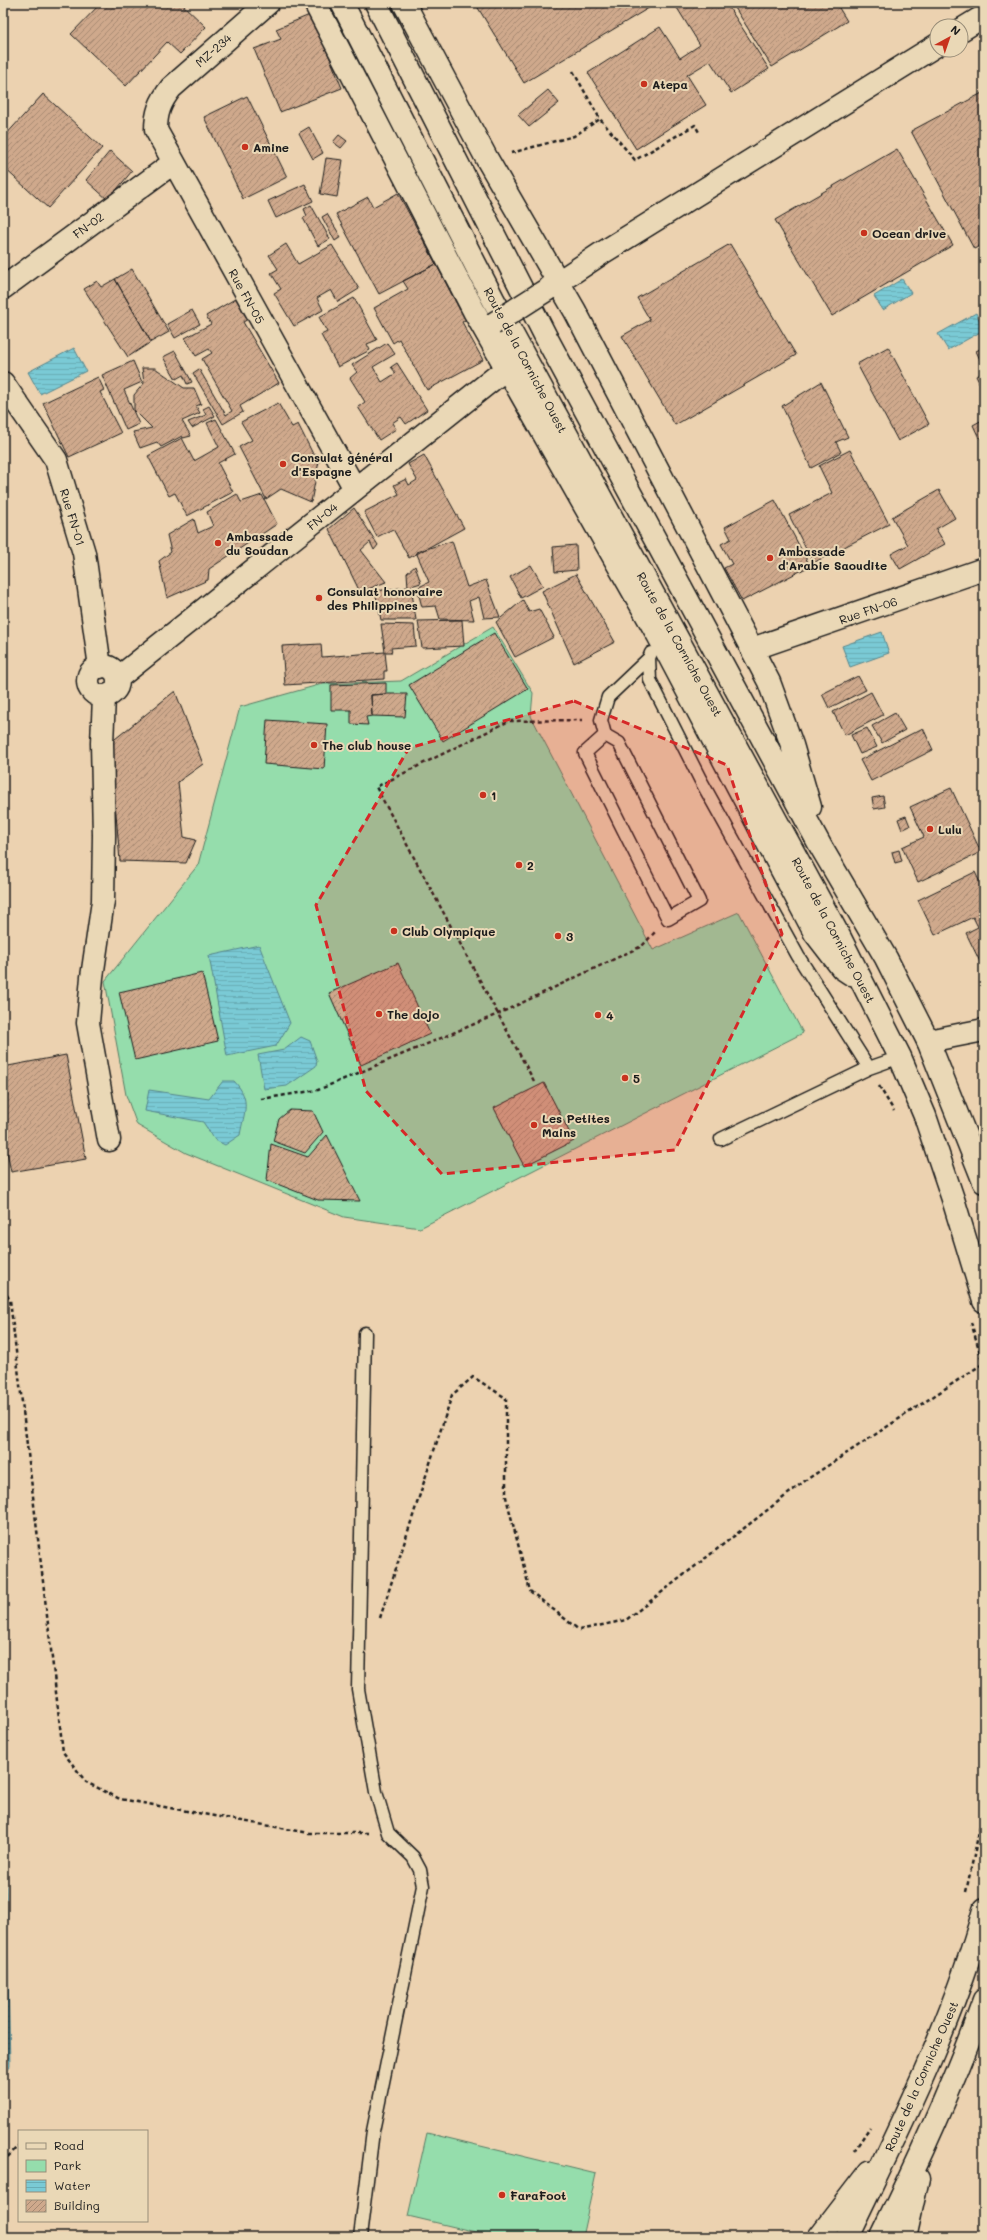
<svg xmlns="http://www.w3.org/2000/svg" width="987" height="2240" viewBox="0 0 987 2240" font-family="Mali,sans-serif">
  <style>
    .green { fill: #95ddac; stroke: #587c64 }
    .water { fill: url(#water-rules); stroke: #54848b }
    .building { fill: url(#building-hatch); stroke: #1c1c1c }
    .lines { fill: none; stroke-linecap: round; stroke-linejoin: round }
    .lane-casing { stroke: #1c1c1c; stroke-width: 15 }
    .street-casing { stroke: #1c1c1c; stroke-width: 25 }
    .secondary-casing { stroke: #1c1c1c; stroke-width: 25 }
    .highway-casing { stroke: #1c1c1c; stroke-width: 25 }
    .path { stroke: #1c1c1c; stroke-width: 2.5; stroke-dasharray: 4 3; stroke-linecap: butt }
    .lane { stroke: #ead8b6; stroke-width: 12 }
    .street { stroke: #ead8b6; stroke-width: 22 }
    .secondary { stroke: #ead8b6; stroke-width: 22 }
    .highway { stroke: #ead8b6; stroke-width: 22 }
    .secondary-bridge-casing { stroke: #1c1c1c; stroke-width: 25; stroke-linecap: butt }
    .secondary-bridge { stroke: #ead8b6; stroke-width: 22 }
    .marked { fill: #d62828; fill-opacity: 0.2; stroke: #d62828; stroke-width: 3; stroke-dasharray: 8 5; stroke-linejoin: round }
    .poi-dot { fill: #c8321e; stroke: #ead8b6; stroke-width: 1.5 }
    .labels { text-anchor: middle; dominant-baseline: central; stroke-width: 4; stroke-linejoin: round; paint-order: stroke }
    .street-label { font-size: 12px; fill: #1c1c1c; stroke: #ead8b6 }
    .poi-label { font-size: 12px; font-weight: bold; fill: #1c1c1c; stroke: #ead8b6; text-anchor: start }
  </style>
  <defs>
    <pattern id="water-rules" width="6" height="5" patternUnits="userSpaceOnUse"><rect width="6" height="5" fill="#7acad5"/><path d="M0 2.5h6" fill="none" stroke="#69adb6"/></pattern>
    <pattern id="building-hatch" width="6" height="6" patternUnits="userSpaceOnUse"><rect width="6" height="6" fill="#cfa98c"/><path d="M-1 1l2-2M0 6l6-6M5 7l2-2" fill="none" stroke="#a78972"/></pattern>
  </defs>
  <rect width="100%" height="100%" fill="#ecd2b0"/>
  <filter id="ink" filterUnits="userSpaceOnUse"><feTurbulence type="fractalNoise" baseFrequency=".025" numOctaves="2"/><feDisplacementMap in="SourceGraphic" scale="8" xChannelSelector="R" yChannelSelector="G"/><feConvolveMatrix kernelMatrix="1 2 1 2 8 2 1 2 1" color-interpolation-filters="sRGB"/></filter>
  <g filter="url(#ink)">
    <path class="green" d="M493,627L533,693L531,716L653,950L739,912L803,1033L420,1228L344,1217L186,1153L137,1125L126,1095L105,981L198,865L240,707L322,684L401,681Z
      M427,2133L596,2174L582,2237H497L408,2216Z"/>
    <path class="water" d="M902,279L911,293L883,310L874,296Z
      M976,313L984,330L948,350L938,334Z
      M74,348L86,371L40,394L28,372Z
      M882,632L889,653L850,667L842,646Z
      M259,945L290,1023L276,1046L227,1056L209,956Z
      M301,1037L310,1041L317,1061L316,1066L287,1086L264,1089L258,1055L284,1050Z
      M223,1081H234C252,1100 244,1112 240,1135L225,1145L215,1140L203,1122L145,1111L149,1090L209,1099Z
      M3,1830L5,1841L10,2066L3,2080Z"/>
    <path class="building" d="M101,3H181L206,27L180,54L167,42L126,86L71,34Z
      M475,3H657L524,83Z
      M674,3H726L769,69L731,93L710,61L687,75L706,105L636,149L588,73L660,27L680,58L700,45Z
      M732,3H836L847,21L772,67Z
      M312,14L342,88L280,112L254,49L281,39L276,29Z
      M548,90L559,103L529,127L518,115Z
      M984,92V244L974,249L911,131Z
      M43,94L102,148L48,208L3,167V138Z
      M247,96L287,177L243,199L204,117Z
      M309,127L323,153L313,159L299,133Z
      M339,135L347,141L341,148L333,142Z
      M897,149L953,245L832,316L775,220Z
      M110,151L132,171L108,200L86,180Z
      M326,158L343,160L337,197L320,194Z
      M305,184L313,201L276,218L268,201Z
      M398,193L436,264L379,294L336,214L368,197L373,207Z
      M311,205L330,239L318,246L303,218L307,216L304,209Z
      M327,214L341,237L335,241L322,217Z
      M286,244L298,264L332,245L359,289L338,302L331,290L317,298L323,310L294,326L274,293L281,289L271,273L278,269L269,255Z
      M730,244L796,355L675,425L622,336L650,320L637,298Z
      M436,264L460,310L467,306L473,316L462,322L483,360L427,390L399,339L393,343L374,308L408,289L403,281Z
      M132,269L169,332L151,342L115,279Z
      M115,279L151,342L128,357L84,289L97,281L101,287Z
      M240,296L252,317L243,322L279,383L240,406L243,412L223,424L193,373L199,369L226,415L232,411L202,359L212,353L209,349L196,356L185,338L211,324L206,316Z
      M354,298L377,340L367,344L370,350L338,367L321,335L327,332L319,317Z
      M192,310L200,324L175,338L167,324Z
      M387,343L395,354L373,367L382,382L396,373L391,367L397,363L427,410L406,424L401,417L392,423L396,429L379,440L358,407L365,402L350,378L357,372L352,365Z
      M888,347L929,424L898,441L857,364Z
      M984,347V368L976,351Z
      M175,351L192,382L187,384L183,375L176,379L163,357Z
      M133,361L142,382L124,390L139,424L126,430L102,375Z
      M142,368H155L184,388H194L201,404L196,406L200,413L182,421L191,436L183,438L182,436L161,447L157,442L140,448L133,432L152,428L134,410V395L144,383Z
      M984,373V393L976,376Z
      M98,377L104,390L100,392L121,433L69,457L43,403Z
      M821,382L848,437L836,442L841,452L811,468L782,406Z
      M278,403L292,427L298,424L313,454L320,456L311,502L281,489L266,499L239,447L252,440L241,422Z
      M209,406L215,416L192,428L188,422L206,415L203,409Z
      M216,419L235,454L218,463L233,492L187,516L175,493L169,496L148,456L182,438L194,461L219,447L207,423Z
      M984,419V436L979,438L973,425Z
      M850,450L889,524L813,563L789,515L832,493L819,466Z
      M424,455L464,528L409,558L393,529L377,537L364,512L399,494L394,485L406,479L409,485L417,480L408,464Z
      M939,490L955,518L936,529L945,544L900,569L891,554L908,545L892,517Z
      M237,494L241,502L262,495L277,524L209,569L208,580L167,598L159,561L171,552L167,535L194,519L198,533L213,526L207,512Z
      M775,500L810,566L742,601L724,568L732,564L721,544L731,539L725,527Z
      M354,508L378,545L374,550L370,542L361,550L386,582L360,592L329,529Z
      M452,541L467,587L486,580L500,617L484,618L479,597L469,601L474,620L440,619L436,606L422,607L417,588L429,582L416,552Z
      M576,545L577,570L555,572L553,547Z
      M531,565L543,586L521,598L510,577Z
      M415,566L421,583L411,586L416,620H381L375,591L408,587L407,573Z
      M576,574L615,642L574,663L542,591Z
      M523,600L529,612L539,609L554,637L515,657L496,622Z
      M462,620L464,646L422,648L418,621Z
      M381,624L414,625L416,646L391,648L392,652H385Z
      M494,633L528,689L443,741L409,685Z
      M321,644L322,657L385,652L387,671H384V679L285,685L282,646Z
      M858,676L866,690L829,708L822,694Z
      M386,683V694L371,695L372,716L366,717L368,725L351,724V710H331V685Z
      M175,691L203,764L178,782L184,837L196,840L186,863L120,861L110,743Z
      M871,692L883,715L845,735L833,712Z
      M386,694H407L405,717L372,716L371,695Z
      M895,713L905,730L882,743L872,726Z
      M267,720L327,724L324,769L264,764Z
      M867,728L877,747L860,754L851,735Z
      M923,728L933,750L871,781L860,760Z
      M951,788L981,852L918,882L902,847L924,837L910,807Z
      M883,796L885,807L874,809L872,798Z
      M906,816L910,826L902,830L898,819Z
      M899,850L902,861L895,863L892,852Z
      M975,872L984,891L983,968L966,933L978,927L973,917L935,935L918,900Z
      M398,963L430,1034L361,1065L329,993Z
      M202,973L218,1041L135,1060L119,992Z
      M66,1055L86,1159L11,1172L3,1131V1067Z
      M544,1083L574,1141L524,1166L494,1108Z
      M290,1110L313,1111L323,1132L305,1153L273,1141L279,1119Z
      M327,1135L360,1201L318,1200L267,1180L271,1144L308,1157Z"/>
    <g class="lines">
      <g class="lane-casing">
        <path id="lane" d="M651,653L649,658L650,680L700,779L798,956L869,1068
          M605,735L619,743L699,901L668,919L585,753L605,735L601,720L608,697L649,658
          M721,1139L869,1068L900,1057
          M360,2237L373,2131L423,1886L420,1870L413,1857L388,1833L376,1792L358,1689L365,1333"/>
      </g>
      <g class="street-casing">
        <path id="street" d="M268,3L171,88C160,102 156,113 156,130L355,489
          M3,288L173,163
          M3,383L56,460L84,553L100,667
          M752,649L984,569
          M88 681a15 15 0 1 1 30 0a15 15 0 1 1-30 0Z
          M118,678L507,368
          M104,697L102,743L104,835L103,901L92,977L88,1023L109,1140
          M928,1041L984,1030"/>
      </g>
      <g class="secondary-casing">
        <path id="secondary" d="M961,30L984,16
          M548,289L602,253L937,45"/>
      </g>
      <g class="highway-casing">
        <path id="highway" d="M315,3L474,311L658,635L815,933L842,968L851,974
          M342,3L493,299L840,938L900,1057L925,1116L953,1199L984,1301
          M376,3L546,337L821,847L886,958L928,1041L984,1182
          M404,3L487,159L575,311L769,682L792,745L810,807
          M819,2237L869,2172
          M847,2237C898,2130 952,2025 984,1910
          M881,2237C919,2160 955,2082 984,2000
          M905,2237L918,2178"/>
      </g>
      <path class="path" d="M573,71L600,119L635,160L695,125L700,134
        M511,153L574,136L600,119
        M534,1081L376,787L509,721L583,720
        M879,1086L894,1111
        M261,1099L318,1090L498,1014L642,946L655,932
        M3,1289L10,1300L63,1752L86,1782L120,1799L309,1833H368
        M971,1322L984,1367
        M380,1618L452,1395L473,1377L506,1398V1497L530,1591L579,1630L626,1620L806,1480L984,1363
        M966,1892L984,1808
        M854,2151L870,2127
        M3,2162L18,2146"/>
      <use href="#lane" class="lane"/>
      <use href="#street" class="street"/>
      <use href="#secondary" class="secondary"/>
      <use href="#highway" class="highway"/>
      <g class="secondary-bridge-casing">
        <path id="secondary-bridge" d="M493,324L548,289"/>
      </g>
      <use href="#secondary-bridge" class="secondary-bridge"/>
    </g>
  </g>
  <path class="marked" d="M574,701L727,765L782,934L675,1150L442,1174L366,1091L316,905L409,748Z"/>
  <g class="poi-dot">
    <circle cx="644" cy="84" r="4"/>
    <circle cx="245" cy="147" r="4"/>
    <circle cx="864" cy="233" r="4"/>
    <circle cx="283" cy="464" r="4"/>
    <circle cx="218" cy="543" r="4"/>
    <circle cx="770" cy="558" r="4"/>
    <circle cx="319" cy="598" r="4"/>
    <circle cx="314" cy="745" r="4"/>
    <circle cx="483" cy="795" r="4"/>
    <circle cx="930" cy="829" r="4"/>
    <circle cx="519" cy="865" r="4"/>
    <circle cx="394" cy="931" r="4"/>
    <circle cx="558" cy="936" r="4"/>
    <circle cx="379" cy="1014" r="4"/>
    <circle cx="598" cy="1015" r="4"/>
    <circle cx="625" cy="1078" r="4"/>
    <circle cx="534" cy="1125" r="4"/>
    <circle cx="502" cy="2195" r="4"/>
  </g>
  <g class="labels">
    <g class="street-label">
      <text transform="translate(213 50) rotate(-41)">MZ-234</text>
      <text transform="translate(88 225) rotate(-36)">FN-02</text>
      <text transform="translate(247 296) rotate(61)">Rue FN-05</text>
      <text transform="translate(526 360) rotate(62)">Route de la Corniche Ouest</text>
      <text transform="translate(322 516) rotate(-39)">FN-04</text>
      <text transform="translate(73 517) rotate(73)">Rue FN-01</text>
      <text transform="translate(868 610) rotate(-19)">Rue FN-06</text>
      <text transform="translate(680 644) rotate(61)">Route de la Corniche Ouest</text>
      <text transform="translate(834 930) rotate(62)">Route de la Corniche Ouest</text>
      <text transform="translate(921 2076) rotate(-66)">Route de la Corniche Ouest</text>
    </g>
    <g class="poi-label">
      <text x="652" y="84">Atepa</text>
      <text x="253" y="147">Amine</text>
      <text x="872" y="233">Ocean drive</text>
      <text x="291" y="457">Consulat général<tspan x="291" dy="14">d'Espagne</tspan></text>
      <text x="226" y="536">Ambassade<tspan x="226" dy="14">du Soudan</tspan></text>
      <text x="778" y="551">Ambassade<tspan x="778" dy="14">d'Arabie Saoudite</tspan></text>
      <text x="327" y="591">Consulat honoraire<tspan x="327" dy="14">des Philippines</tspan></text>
      <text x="322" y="745">The club house</text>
      <text x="491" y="795">1</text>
      <text x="938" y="829">Lulu</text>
      <text x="527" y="865">2</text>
      <text x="402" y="931">Club Olympique</text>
      <text x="566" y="936">3</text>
      <text x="387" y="1014">The dojo</text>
      <text x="606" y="1015">4</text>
      <text x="633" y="1078">5</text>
      <text x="542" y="1118">Les Petites<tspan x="542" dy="14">Mains</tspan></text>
      <text x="510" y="2195">FaraFoot</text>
    </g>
  </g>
  <rect width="987" height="2240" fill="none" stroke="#ead8b6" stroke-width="16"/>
  <rect x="8" y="8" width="971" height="2224" fill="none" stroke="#1c1c1c" stroke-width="1.5" filter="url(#ink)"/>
  <rect x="18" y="2130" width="130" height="92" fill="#ead8b6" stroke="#988d78"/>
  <rect x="26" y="2143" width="20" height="6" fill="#ead8b6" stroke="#988d78"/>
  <text x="54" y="2150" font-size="12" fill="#1c1c1c">Road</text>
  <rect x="26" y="2160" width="20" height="12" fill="#95ddac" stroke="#988d78"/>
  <text x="54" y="2170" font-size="12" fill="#1c1c1c">Park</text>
  <rect x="26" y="2180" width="20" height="12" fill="url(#water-rules)" stroke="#988d78"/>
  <text x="54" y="2190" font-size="12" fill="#1c1c1c">Water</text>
  <rect x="26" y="2200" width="20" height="12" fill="url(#building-hatch)" stroke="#988d78"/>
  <text x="54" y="2210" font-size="12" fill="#1c1c1c">Building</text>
  <g transform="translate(949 38) rotate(40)"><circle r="19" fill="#ead8b6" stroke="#988d78"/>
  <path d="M0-3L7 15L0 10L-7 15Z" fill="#c8321e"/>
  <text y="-6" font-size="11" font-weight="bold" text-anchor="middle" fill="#1c1c1c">N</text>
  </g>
</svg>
